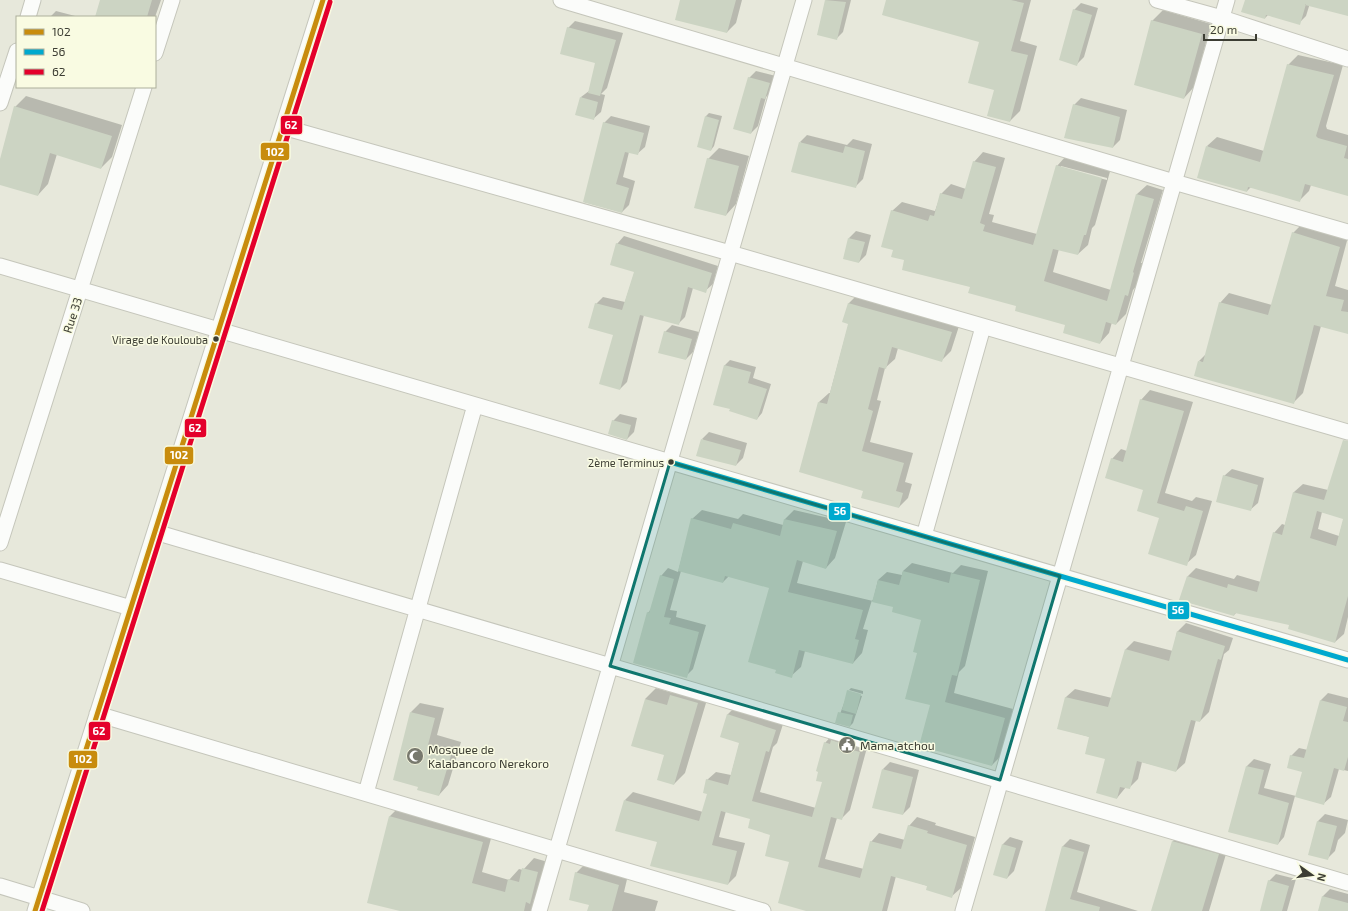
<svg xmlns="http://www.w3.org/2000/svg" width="1348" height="911" viewBox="0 0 1348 911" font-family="'Exo 2',sans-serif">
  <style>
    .shadow { fill: #0003; fill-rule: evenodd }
    .building { fill: #ccd4c3; fill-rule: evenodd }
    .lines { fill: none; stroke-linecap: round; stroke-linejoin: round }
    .street-casing { stroke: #c5c6bb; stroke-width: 17 }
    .street { stroke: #fbfcfa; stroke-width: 15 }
    .bus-1-casing { stroke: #f9fbe2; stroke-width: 8 }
    .bus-2-casing { stroke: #f9fbe2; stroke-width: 8 }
    .bus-3-casing { stroke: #f9fbe2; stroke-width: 8 }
    .bus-1 { stroke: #c88c0d; stroke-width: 5 }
    .bus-2 { stroke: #00a9ce; stroke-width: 5 }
    .bus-3 { stroke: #e4002b; stroke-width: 5 }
    .marked { fill: #0f766e; fill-opacity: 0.2; stroke: #0f766e; stroke-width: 3; stroke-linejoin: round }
    .bus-dot { fill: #3c3d33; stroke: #f9fbe2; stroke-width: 1.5 }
    .labels { text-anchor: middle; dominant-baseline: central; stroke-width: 3; stroke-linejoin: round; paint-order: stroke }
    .bus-label { font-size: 11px; fill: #3c3d33; stroke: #f9fbe2; text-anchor: end }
    .street-label { font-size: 12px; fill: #3c3d33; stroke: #f9fbe2 }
    .poi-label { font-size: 12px; fill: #3c3d33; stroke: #f9fbe2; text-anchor: start }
    .line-badge { stroke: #f9fbe2; stroke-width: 1.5 }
    .badge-label { font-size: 11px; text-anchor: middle; font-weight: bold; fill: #fff }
  </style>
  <rect width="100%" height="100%" fill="#e7e8db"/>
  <path class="shadow" d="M101,0H161L155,17H96Z
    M681,0H742L736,23L727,32Z
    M826,0H851L843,32L836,39L818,34Z
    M887,0H1031L1020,41L1037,46L1020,111L1010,121L995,89L981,41Z
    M1246,0H1311L1306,16L1299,23L1268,15L1265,18Z
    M1081,3L1098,8L1084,57L1077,64L1074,10Z
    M1163,10L1211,24L1194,87L1184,98L1152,21Z
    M56,11L79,17H50Z
    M575,21L623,33L607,88L601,94L605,95L601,112L593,119L581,97L589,91L597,62L568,28Z
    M1298,55L1343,65L1326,126L1327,129L1348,135V195L1311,185L1309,191L1299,201L1251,187L1247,191L1207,146L1217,137L1264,151L1288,65Z
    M756,71L776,76L772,91L766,97L758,126L751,133L749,78Z
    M26,96L122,125L112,157L101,168L57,154L48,184L38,195L0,184V162L15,107Z
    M1081,98L1127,110L1120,140L1113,147L1074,105Z
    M709,113L722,116L714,146L711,150L706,116Z
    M611,116L650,126L645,147L637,154L629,152L623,177L635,181L629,205L622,212L584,202L604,123Z
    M807,135L847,145L853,139L872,144L863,179L856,186L800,142Z
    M719,148L749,156L736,204L726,215L708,159Z
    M983,152L1005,158L989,214L994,215L992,222L1037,234L1057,166L1066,156L1111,168L1095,225L1092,228L1088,245L1078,254L1059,249L1053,272L1111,290L1137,194L1147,185L1163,190L1141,263H1143L1137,285L1133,290L1126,314L1116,324L1112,322L1109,333L1100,343L1066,324L905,260L895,249L892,211L902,202L935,211L941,194L951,184L966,189L974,162ZM1061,166L1107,178V180L1061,168Z
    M1302,224L1348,237L1335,286L1348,290V333L1321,326L1303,393L1294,402L1199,361L1206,354L1220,303L1229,293L1272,305L1293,233Z
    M856,231L871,235L866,255L859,262L849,238Z
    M624,236L718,266L713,284L705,291L693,288L685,317L678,324L644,315L627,382L620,389L614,334L596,304L603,297L625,302L635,271L617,244Z
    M858,294L960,323L951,351L942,360L898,348L895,359L885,368L877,400L881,401L870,442L913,453L905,482L912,484L908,498L899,507L864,490L819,402L829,393H830L849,323L848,304Z
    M672,325L699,332L693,352L686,359L665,332Z
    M730,360L756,367L753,378L771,384L762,413L757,419L724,366Z
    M1150,390L1193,402L1165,493L1192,501L1196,497L1212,501L1196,555L1186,564L1144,489L1112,459L1121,449L1127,451L1141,400Z
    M620,414L637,418L634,432L627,439L613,421Z
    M709,432L747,443L743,458L736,465L702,439Z
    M1348,442V617L1344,634L1335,642L1291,624L1237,612L1234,615L1181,600L1188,576L1196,568L1234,579L1237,575L1261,582L1274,533L1282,524L1285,525L1294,492L1303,484L1328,490ZM1322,512L1344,518L1339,536L1318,529Z
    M1232,469L1264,478L1258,503L1250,510L1224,476Z
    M702,510L738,519L743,514L783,525L785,519L794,510L846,522L835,558L826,568L803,561L797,583L873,601L878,580L887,572L902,575L903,571L912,563L953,573L961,565L988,571L965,666L959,672L954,693L1013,709L1001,756L992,765L931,705L918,652L923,619L894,606L872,600L863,629L868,630L862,653L853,663L805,651L801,667L791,676L777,669L770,587L729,576L723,582L681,571L670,610L677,611L676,617L706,625L693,669L686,676L648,613L651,609L661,576L668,568L678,572L692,519Z
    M1186,623L1233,638L1229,650L1224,654L1209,712L1200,721L1196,720L1185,763L1176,771L1142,762L1138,779L1129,788L1126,787L1117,798L1106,758L1090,737L1058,728L1066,697L1075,689L1112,698L1126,649L1134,641L1173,651L1177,632Z
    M681,684L709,693L685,773L674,784L645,699L656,688L673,693Z
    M851,688L863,691V694L849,690Z
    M849,690V692L862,696L853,723L850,726L837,722Z
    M1328,693L1348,698V771L1339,769L1331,797L1323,804L1295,796L1284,837L1278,844L1229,831L1247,766L1254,759L1271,764L1264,788L1296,796L1303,771L1291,756L1299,748L1308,750L1321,700Z
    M420,703L444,708L437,735L461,742L448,785L439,795L411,712Z
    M736,706L784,721L777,743L773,747L760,792L816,808L823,782L825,743L833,734L868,744L850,810L841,819L837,818L825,859L864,869L871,842L879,833L905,840L909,826L917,817L936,823L935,825L975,837L961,888L952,896L928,886L896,876L887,911H810L790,862L772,834L752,818L726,811L719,837L745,843L736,876L728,884L658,842L625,800L633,792L703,812L708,793L707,780L716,772L731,775L740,742L727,715Z
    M890,762L919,770L910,807L903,814L883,769Z
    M400,806L493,831L482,872L509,880L519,869L523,870L534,858L548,862L540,892L534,899L531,911H404L368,902L390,816Z
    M1325,814L1348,820L1345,833L1338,840L1335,851L1327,859L1318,821Z
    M1184,830L1229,844L1209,911H1152L1173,841Z
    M1010,837L1023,841L1014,871L1007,878L995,874L1003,844Z
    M1070,839L1090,845L1077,892L1138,911H1046L1063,846Z
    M586,863L628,875L624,892L658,901L655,911H588L590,904L576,873Z
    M1276,874L1296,879L1287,911H1261L1269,881Z
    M1330,889L1348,894V911H1319L1323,896Z"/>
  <path class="building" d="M100,0H152L147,17H95Z
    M680,0H736L727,33L675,20Z
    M825,0L846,2L837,40L817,35Z
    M886,0H1011L1024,3L1011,51L1028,55L1010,122L987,116L994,90L968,83L979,42L882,15Z
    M1245,0H1348V16L1305,5L1306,4L1300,25L1266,15L1265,19L1241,12Z
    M1073,9L1092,15L1077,66L1059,60Z
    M1151,20L1202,34L1184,99L1134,85Z
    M567,27L616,40L600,96L588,93L595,63L560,54Z
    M1287,64L1334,75L1316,136L1318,138L1347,146L1344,158L1348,159V196L1305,184L1300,202L1248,187L1247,192L1197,178L1206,146L1260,162Z
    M748,77L770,83L765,99L761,98L751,134L733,129Z
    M580,97L598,102L594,120L575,115Z
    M1073,104L1120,117L1113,148L1064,138Z
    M14,106L112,136L101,169L50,153L38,196L0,185V159Z
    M705,116L719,120L711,151L697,147Z
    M603,122L644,133L638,155L625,152L616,184L629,188L622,213L583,202Z
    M799,142L843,153L845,146L865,151L856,188L791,172Z
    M707,158L739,166L726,216L694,208Z
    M973,161L996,167L980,223L985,225L983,231L1030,244L1033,245L1056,165L1102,178L1086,235H1084L1078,255L1053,249L1044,281L1107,301L1136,194L1154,199L1133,272L1134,273L1128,296L1125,295L1116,325L1106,322L1100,344L1063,333L1065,325L1015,311L1016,306L968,293L970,287L902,270L904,260L891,257L893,250L881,247L891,210L928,221L930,215L934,216L940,193L962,199Z
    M1292,232L1340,247L1326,296L1344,300L1341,311L1348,312V334L1314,325L1294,404L1194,376L1198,361L1203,362L1219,302L1268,315Z
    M848,238L865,242L859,263L843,259Z
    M616,243L712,273L706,293L688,287L679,325L640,315L620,390L599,384L613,335L588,328L595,303L622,310L634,272L610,265Z
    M848,303L952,332L942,362L892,347L886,369L879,367L868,409L873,411L862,451L904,463L896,491L903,493L899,508L861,498L863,491L799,472L818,402L827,404L848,324L842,322Z
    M664,331L692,339L686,360L658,353Z
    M724,365L751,372L748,383L767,389L757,420L729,411L730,409L713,405Z
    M1140,399L1184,411L1157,503L1184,511L1186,506L1203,511L1187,566L1148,554L1159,518L1137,511L1143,490L1105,478L1111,458L1123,462Z
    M612,420L631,425L627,440L608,434Z
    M701,439L741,450L736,466L696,456Z
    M1343,440L1348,441V596L1335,643L1288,629L1289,625L1235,613L1234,616L1179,600L1187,576L1227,588L1228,584L1257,592L1273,532L1282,535L1293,492L1324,500ZM1317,511L1343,519L1336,546L1310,538Z
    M1223,475L1258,485L1251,511L1216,502Z
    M691,518L731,529L733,523L780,536L784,519L837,531L826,569L797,560L788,592L863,610L855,639L859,640L853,664L799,650L792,678L775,673L776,670L748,662L769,588L725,576L723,583L678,571Z
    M903,571L949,583L951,573L980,580L957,676L952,675L945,702L1005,718L992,766L919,746L930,705L905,699L917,653L913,652L921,620L892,612L893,607L872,602L878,580L899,585Z
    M660,575L674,579L664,617L671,618L669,624L699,632L687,678L633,663L647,612L649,613Z
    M1177,631L1225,646L1221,660L1218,659L1200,722L1191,720L1176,772L1137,761L1130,789L1120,787L1117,799L1096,793L1105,759L1085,754L1089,737L1057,729L1065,697L1108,707L1125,649L1169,661Z
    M847,690L861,694L856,714L842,710Z
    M670,695L698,703L674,785L657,780L664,755L631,746L645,699L667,705Z
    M1320,700L1347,707L1343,721L1348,722V757L1344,771L1334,768L1324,805L1295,797L1302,772L1287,768L1290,755L1304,758Z
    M410,712L435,718L428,745L452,752L439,796L417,790L418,787L393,780Z
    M838,712L853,715L850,727L835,723Z
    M727,714L776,730L769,752L766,751L752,801L812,817L822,782L816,781L818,772L816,771L824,742L830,744L831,740L846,745L845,748L860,752L842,820L831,817L818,867L860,878L870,841L901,849L908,825L928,831L927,833L967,845L952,898L926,890L927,886L891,876L882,911H806L778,903L789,862L765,856L770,835L748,828L750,819L721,811L712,845L737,851L728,885L650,866L657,842L615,831L624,800L699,821L707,794L703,793L706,779L728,785L739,743L720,737Z
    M1246,766L1264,770L1258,794L1289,803L1278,845L1228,832Z
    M882,769L913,777L903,815L872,808Z
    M389,816L483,842L472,883L505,892L508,879L519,882L522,868L538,872L530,904L526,902L524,911H400L367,903Z
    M1317,821L1337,826L1328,860L1308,855Z
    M1172,841L1219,854L1202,911H1151Z
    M1002,844L1016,848L1007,879L993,875Z
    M1062,846L1084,852L1070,899L1100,907L1099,911H1045Z
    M575,872L619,885L612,911H587L589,905L569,900Z
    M1268,880L1289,886L1282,911H1260Z
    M1322,896L1348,903V911H1318Z"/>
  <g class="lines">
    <g class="street-casing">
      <path id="street" d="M561,0L1174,182L1348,232
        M1157,0L1222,18L1348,59
        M28,17L33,0
        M155,53L172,0
        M0,103L17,51
        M283,127L730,253L1348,432
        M0,266L1348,660
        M155,532L1348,883
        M924,536L983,327
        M0,543L144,87
        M0,570L131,608
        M97,714L763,911
        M366,793L475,405
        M0,886L82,911
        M35,911L323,0
        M539,911L804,0
        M963,911L1227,0"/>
    </g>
    <use href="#street" class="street"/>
    <g class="bus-1-casing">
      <path id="bus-1" d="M35,911L323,0"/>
    </g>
    <g class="bus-2-casing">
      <path id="bus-2" d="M670,462L1348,660"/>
    </g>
    <g class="bus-3-casing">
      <path id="bus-3" d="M42,911L330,2"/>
    </g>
    <use href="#bus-1" class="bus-1"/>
    <use href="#bus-2" class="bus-2"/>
    <use href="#bus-3" class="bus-3"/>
  </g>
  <path class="marked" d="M670,462L1060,576L1000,780L610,666Z"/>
  <defs>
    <g id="civic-disc" transform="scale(0.9)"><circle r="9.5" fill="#78796e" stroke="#f9fbe2"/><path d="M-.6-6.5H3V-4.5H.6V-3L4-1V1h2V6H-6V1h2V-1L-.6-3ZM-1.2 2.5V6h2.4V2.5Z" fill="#fff"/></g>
    <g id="mosque-disc" transform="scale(0.9)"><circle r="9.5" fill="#78796e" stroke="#f9fbe2"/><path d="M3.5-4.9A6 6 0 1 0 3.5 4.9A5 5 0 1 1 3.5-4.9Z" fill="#fff"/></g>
  </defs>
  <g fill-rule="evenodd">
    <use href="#civic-disc" x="847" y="745"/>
    <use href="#mosque-disc" x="415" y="756"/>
  </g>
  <g class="bus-dot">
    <circle cx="216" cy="339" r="3.5"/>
    <circle cx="671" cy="462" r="3.5"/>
  </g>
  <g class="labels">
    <g class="bus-label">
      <text x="208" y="339">Virage de Koulouba</text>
      <text x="664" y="462">2ème Terminus</text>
    </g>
    <g class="street-label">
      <text transform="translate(72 315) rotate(-72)">Rue 33</text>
    </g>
    <g class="poi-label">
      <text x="860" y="745">Mama atchou</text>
      <text x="428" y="749">Mosquee de<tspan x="428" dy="14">Kalabancoro Nerekoro</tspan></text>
    </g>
  </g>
  <g class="line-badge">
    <rect x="280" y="115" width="23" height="20" rx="4" fill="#e4002b"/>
    <rect x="260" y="142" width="30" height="19" rx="4" fill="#c88c0d"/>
    <rect x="184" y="418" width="23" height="20" rx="4" fill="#e4002b"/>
    <rect x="164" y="446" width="30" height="19" rx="4" fill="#c88c0d"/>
    <rect x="828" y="502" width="23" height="19" rx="4" fill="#00a9ce"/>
    <rect x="1167" y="601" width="23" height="19" rx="4" fill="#00a9ce"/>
    <rect x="88" y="721" width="23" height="20" rx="4" fill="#e4002b"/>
    <rect x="68" y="750" width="30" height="19" rx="4" fill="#c88c0d"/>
  </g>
  <g class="badge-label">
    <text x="291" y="129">62</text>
    <text x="275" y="156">102</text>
    <text x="195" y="432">62</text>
    <text x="179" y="459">102</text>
    <text x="840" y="515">56</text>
    <text x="1178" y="614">56</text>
    <text x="99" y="735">62</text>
    <text x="83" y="763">102</text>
  </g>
  <rect x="16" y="16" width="140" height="72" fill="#f9fbe2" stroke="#adaf9c"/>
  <rect x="24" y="29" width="20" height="6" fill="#c88c0d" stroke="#adaf9c"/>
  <text x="52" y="36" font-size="12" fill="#3c3d33">102</text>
  <rect x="24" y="49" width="20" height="6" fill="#00a9ce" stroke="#adaf9c"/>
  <text x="52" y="56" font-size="12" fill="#3c3d33">56</text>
  <rect x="24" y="69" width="20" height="6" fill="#e4002b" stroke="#adaf9c"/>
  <text x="52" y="76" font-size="12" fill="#3c3d33">62</text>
  <g transform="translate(1312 875) rotate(104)" stroke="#f9fbe2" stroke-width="3" paint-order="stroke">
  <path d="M0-3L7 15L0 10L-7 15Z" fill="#3c3d33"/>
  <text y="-6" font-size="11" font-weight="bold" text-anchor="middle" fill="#3c3d33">N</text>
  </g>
  <path d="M1204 34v6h52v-6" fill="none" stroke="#3c3d33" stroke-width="2"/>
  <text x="1210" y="34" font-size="12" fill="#3c3d33" stroke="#f9fbe2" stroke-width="3" paint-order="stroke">20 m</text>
</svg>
